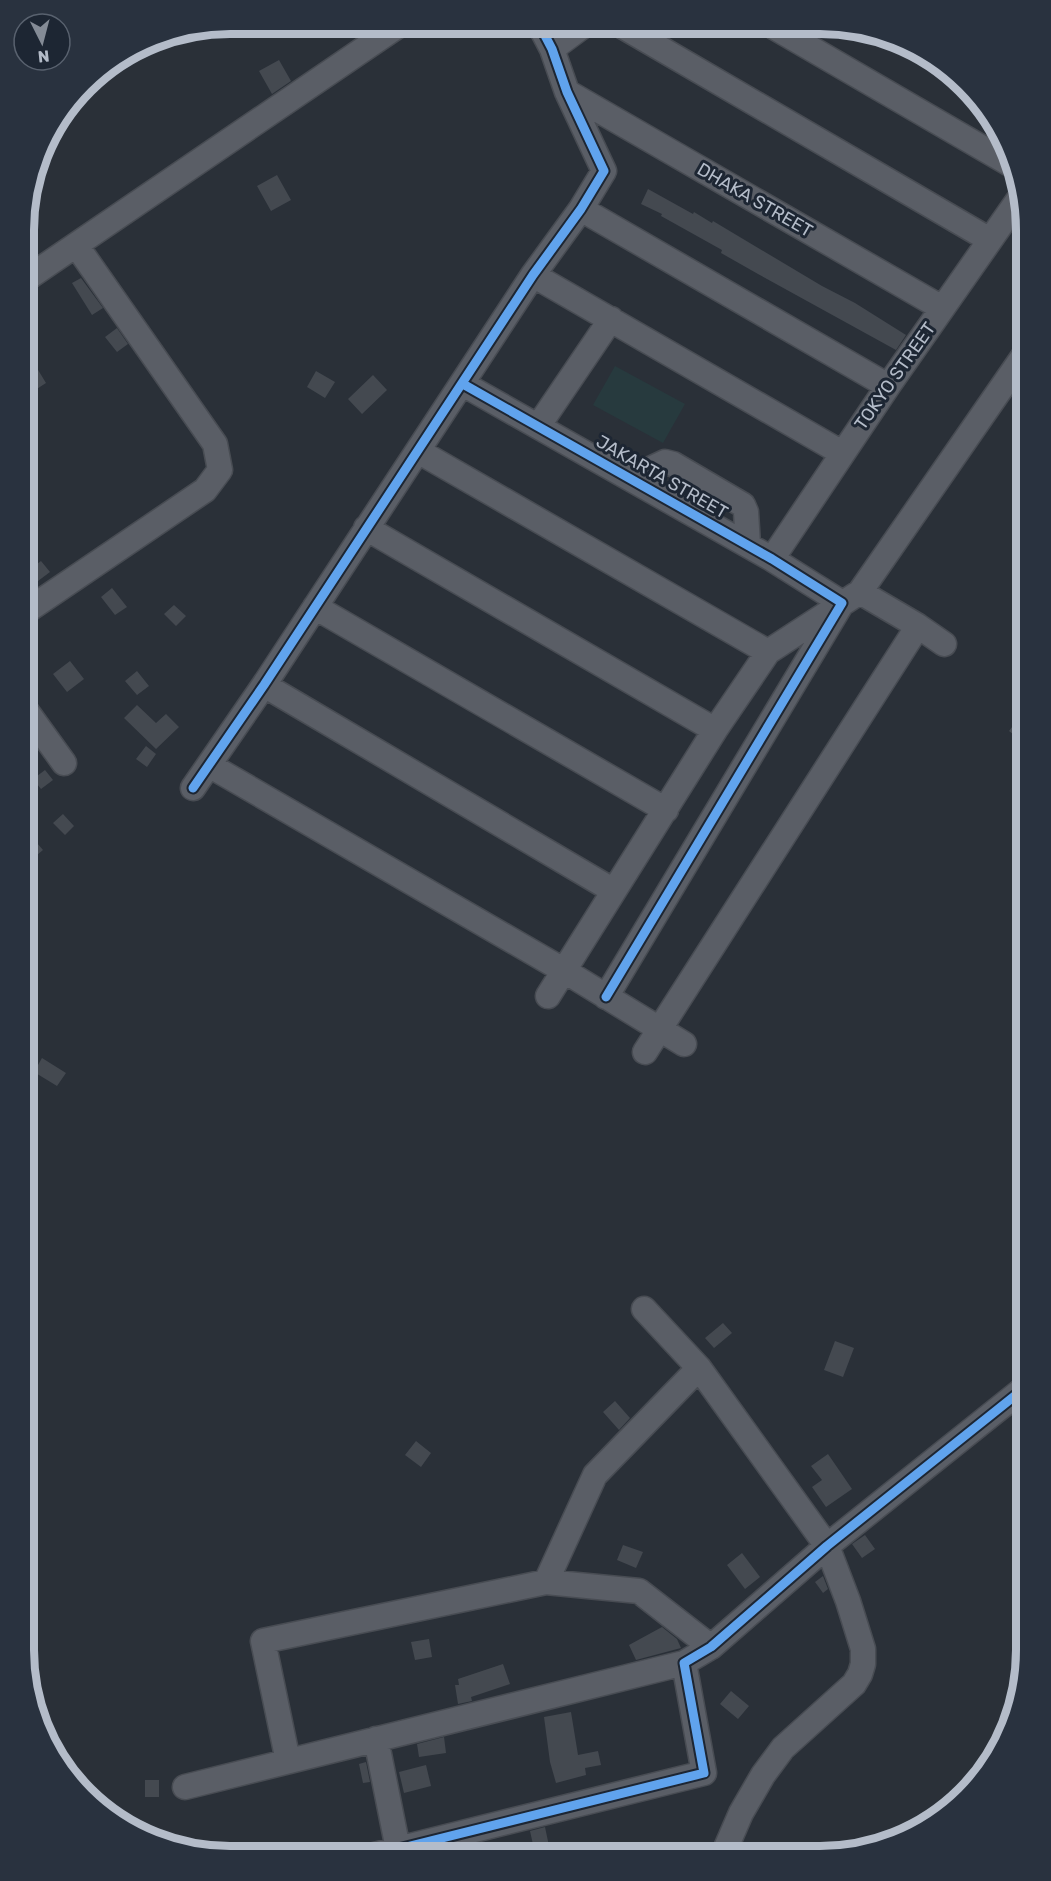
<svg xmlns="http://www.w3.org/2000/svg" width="1051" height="1881" viewBox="0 0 1051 1881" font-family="Rubik,sans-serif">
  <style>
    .green { fill: #273a3e }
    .building { fill: #444950 }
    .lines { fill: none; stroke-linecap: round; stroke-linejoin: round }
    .minor-casing { stroke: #484c53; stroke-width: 27 }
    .minor { stroke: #5a5e66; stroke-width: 24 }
    .cycleway-casing { stroke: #1d2633; stroke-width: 13 }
    .cycleway { stroke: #60a3ed; stroke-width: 9 }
    .labels { text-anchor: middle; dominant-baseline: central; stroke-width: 6; stroke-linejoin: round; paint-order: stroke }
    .street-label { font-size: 18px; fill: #b4bcc9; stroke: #1d2633 }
    .rim { fill: none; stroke: #b4bcc9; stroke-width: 8 }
  </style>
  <rect width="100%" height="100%" fill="#2a3038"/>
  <path class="green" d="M615,366L685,404L663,443L593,405Z"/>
  <path class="building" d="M279,60L291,81L272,94L259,71Z
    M277,175L291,200L271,211L257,186Z
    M648,189L693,214L694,212L712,223L713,221L822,286L855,303L906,335L896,350L758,274L721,253L722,250L661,216L662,214L641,204Z
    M81,278L103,308L92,315L72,283Z
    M117,328L128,344L117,352L105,337Z
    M26,350L46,383L26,396Z
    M316,371L335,382L325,398L307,387Z
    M373,375L387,390L362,414L348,399Z
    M41,561L50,572L38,581L29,570Z
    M112,588L127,607L115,615L101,597Z
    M174,605L186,616L176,626L164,614Z
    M70,661L84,679L67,692L53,674Z
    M137,671L149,686L137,695L125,681Z
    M137,705L156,723L166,714L179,727L156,749L124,718Z
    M1019,718L1027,724V745L1009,731Z
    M146,746L156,754L147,767L136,759Z
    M45,770L53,780L41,789L33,779Z
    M63,814L74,826L65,835L53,823Z
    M25,829L43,850L25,865Z
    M42,1058L66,1073L57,1086L34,1072Z
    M723,1323L732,1333L714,1348L705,1338Z
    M835,1341L854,1348L843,1377L824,1370Z
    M615,1401L630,1418L619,1430L603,1412Z
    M416,1441L431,1453L421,1467L405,1455Z
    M828,1454L852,1489L826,1507L812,1487L822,1480L811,1466Z
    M865,1535L875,1549L862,1558L852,1544Z
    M623,1545L643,1552L636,1568L617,1560Z
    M742,1553L760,1577L745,1589L727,1565Z
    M823,1576L828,1589L823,1593L815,1582Z
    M662,1627L677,1639L681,1648L636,1660L629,1645Z
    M429,1639L432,1657L415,1660L411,1642Z
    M503,1664L510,1684L471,1697L472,1701L458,1704L455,1685H459L458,1679Z
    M731,1691L749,1706L738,1719L720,1704Z
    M571,1712L578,1755L598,1751L601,1765L585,1768L586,1775L556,1783L550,1762L544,1717Z
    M444,1737L446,1753L419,1757L417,1744Z
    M366,1762L370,1782L363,1783L359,1764Z
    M426,1765L431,1786L404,1793L399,1772Z
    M145,1780H159V1797H145Z
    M545,1827L549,1846L534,1849L530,1831Z"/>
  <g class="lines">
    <g class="minor-casing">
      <path id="minor" d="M622,26L990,240
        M774,27L1017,168
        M552,49L583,26
        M567,92L942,308
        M581,209L888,386
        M533,275L842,453
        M26,279L399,25
        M463,384L772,559L842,603L606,997
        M539,425L611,319
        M418,451L768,652
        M631,478L665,462L673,464L743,505L746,512L748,545
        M366,528L715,730
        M772,559L888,386L1021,196
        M860,592L918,626L944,644
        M315,607L666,810
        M25,612L205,490L220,470L215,444L76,245
        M264,685L614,891
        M25,709L64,763
        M209,765L563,970L684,1044
        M193,788L264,685L533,275L581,209L604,171L567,92L552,49L540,26
        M548,996L715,730L768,652L860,592L1027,351
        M645,1052L918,626
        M644,1309L699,1368
        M546,1582L595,1475L699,1368L827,1546L848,1601L863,1649V1664L860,1674L854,1684L783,1748L763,1775L741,1813L722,1857
        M376,1739L398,1849
        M288,1761L263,1641L546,1582L639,1591L711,1647
        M185,1787L684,1663
        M370,1856L704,1773L684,1663L711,1647L827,1546L1027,1386"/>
    </g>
    <use href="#minor" class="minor"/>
    <g class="cycleway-casing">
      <path id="cycleway" d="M463,384L772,559L842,603L606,997
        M193,788L264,685L533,275L581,209L604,171L567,92L552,49L540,26
        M370,1856L704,1773L684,1663L711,1647L827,1546L1027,1386"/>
    </g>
    <use href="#cycleway" class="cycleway"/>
  </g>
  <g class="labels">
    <g class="street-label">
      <text transform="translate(755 200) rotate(30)">DHAKA STREET</text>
      <text transform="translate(895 376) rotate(-55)">TOKYO STREET</text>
      <text transform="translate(662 477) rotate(30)">JAKARTA STREET</text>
    </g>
  </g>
  <path d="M0 0H1051V1881H0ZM230 34H820A196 196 0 0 1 1016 230V1650A196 196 0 0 1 820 1846H230A196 196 0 0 1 34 1650V230A196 196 0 0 1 230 34Z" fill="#29323f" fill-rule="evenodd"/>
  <path class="rim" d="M230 34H820A196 196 0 0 1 1016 230V1650A196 196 0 0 1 820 1846H230A196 196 0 0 1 34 1650V230A196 196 0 0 1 230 34Z"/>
  <g transform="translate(42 42) rotate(174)"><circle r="28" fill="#1d2633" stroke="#59626f" stroke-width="1.5"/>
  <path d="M0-4.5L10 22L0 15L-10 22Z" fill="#848b96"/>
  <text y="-9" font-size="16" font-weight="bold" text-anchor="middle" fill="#b4bcc9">N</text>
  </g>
</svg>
